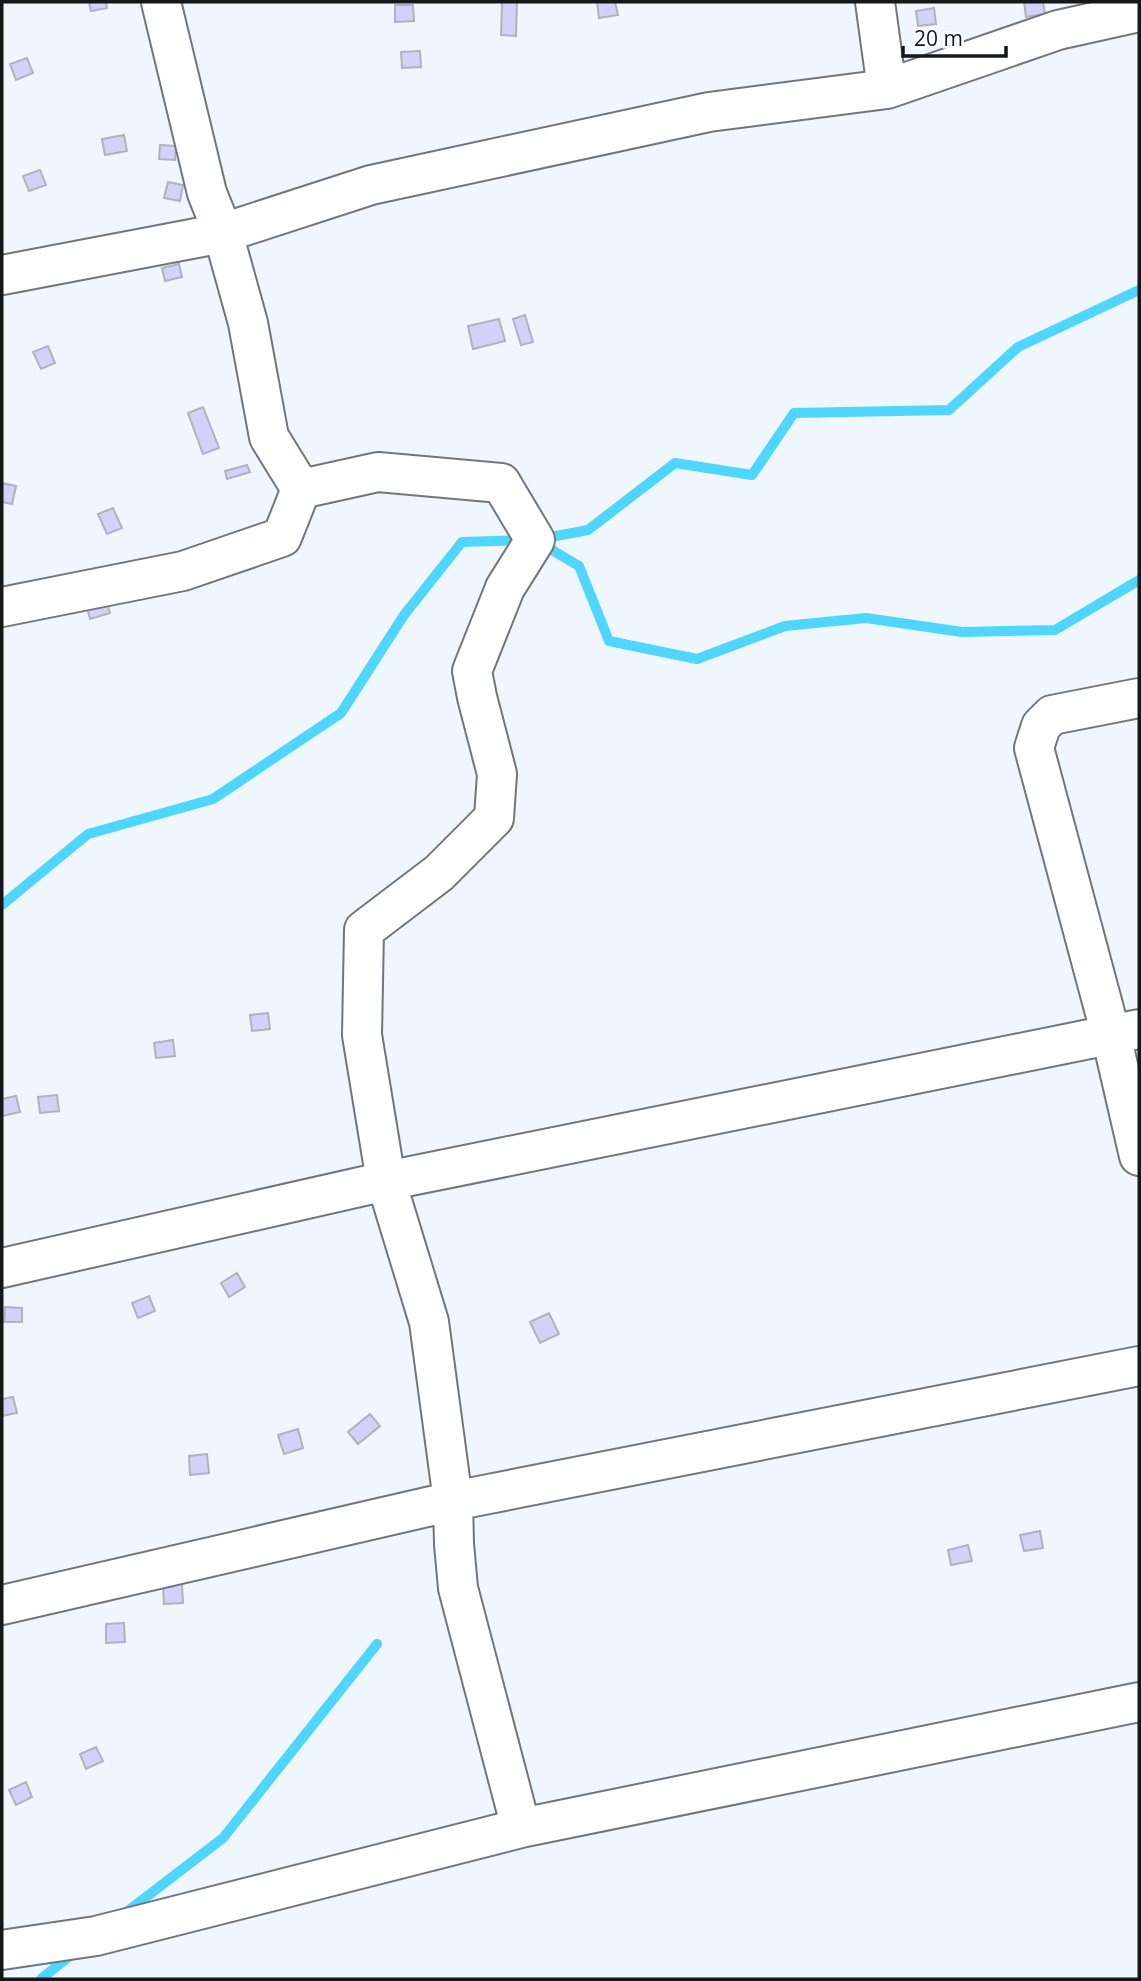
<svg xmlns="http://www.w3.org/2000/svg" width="1141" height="1981" viewBox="0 0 1141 1981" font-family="'Open Sans',sans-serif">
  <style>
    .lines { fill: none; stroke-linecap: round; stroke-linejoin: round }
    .stream { stroke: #4fd6fc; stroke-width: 10 }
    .building { fill: #d0d3f7; stroke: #b2b3ba; stroke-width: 2 }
    .minor-casing { stroke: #71767c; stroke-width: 42 }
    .minor { stroke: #fff; stroke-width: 38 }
  </style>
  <rect width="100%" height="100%" fill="#f0f6fd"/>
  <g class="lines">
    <path class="stream" d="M540,539L588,530L675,463L752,475L794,413L949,410L1018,347L1139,290
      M540,543L579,566L609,641L697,659L785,626L866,618L962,632L1055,630L1139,580
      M2,905L88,834L213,799L341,713L404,615L462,542L524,540
      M124,1914L223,1838L377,1644
      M41,1979L76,1951"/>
  </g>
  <path class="building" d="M89,2H106L107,8L91,11Z
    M502,2H517L516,36L501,35Z
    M597,2H615L618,15L599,18Z
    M1024,2H1043L1045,14L1026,17Z
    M395,5H413L414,21L395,22Z
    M934,8L936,24L918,26L916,11Z
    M420,51L421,67L402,68L401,52Z
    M27,58L33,73L16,80L10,64Z
    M124,135L127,151L105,155L102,139Z
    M160,145L176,146L175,160L159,159Z
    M40,170L46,185L29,191L23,176Z
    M168,182L183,185L180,201L164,198Z
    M179,264L182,277L165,281L162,268Z
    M525,315L533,342L521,345L513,319Z
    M499,319L505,341L473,349L468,326Z
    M48,346L55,363L41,369L33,352Z
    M203,407L219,448L203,454L188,413Z
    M247,465L250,472L227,479L225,471Z
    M2,483L16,486L12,504L2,502Z
    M113,508L122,528L107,534L98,514Z
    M103,590L110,613L90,619L84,596Z
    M268,1013L270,1029L252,1031L250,1015Z
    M173,1040L175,1056L156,1058L154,1043Z
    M57,1095L59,1111L40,1113L38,1097Z
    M16,1096L20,1112L2,1116V1099Z
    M237,1273L245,1287L229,1297L221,1283Z
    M149,1296L155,1311L138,1318L132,1303Z
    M5,1307L22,1308V1322H4Z
    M549,1313L559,1334L540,1343L530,1322Z
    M13,1397L17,1413L2,1416V1399Z
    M370,1414L380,1426L358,1444L348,1432Z
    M298,1429L303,1448L284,1454L278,1435Z
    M207,1454L209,1473L190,1475L189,1456Z
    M1040,1531L1043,1548L1024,1551L1020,1535Z
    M968,1545L972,1561L951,1565L948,1550Z
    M182,1584L183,1603L164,1604L163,1585Z
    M124,1623L125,1642L106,1643V1624Z
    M96,1747L103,1761L86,1769L80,1754Z
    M26,1782L32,1797L16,1805L9,1790Z"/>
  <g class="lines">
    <g class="minor-casing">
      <path id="minor" d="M161,2L207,193L223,233L248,323L269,437L301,489L378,472L501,483L535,540L505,588L472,671L477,697L497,774L494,818L439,873L364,930L362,1035L386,1181L429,1322L453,1501L454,1544L458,1588L521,1828
        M875,2L887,89
        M2,275L223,233L371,185L709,112L887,89L1058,30L1139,12
        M2,607L183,571L282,537L301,489
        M1139,698L1052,715L1041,726L1034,748L1111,1035L1139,1156
        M2,1268L386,1181L1139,1029
        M2,1605L453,1501L1139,1366
        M2,1950L96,1936L521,1828L1139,1702"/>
    </g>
    <use href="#minor" class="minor"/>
  </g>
  <rect width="1141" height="1981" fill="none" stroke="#151719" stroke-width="7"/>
  <path d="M903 46v10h103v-10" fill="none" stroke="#151719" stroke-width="3.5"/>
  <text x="914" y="46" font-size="21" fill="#151719" stroke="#ffffff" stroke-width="5" paint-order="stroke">20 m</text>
</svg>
